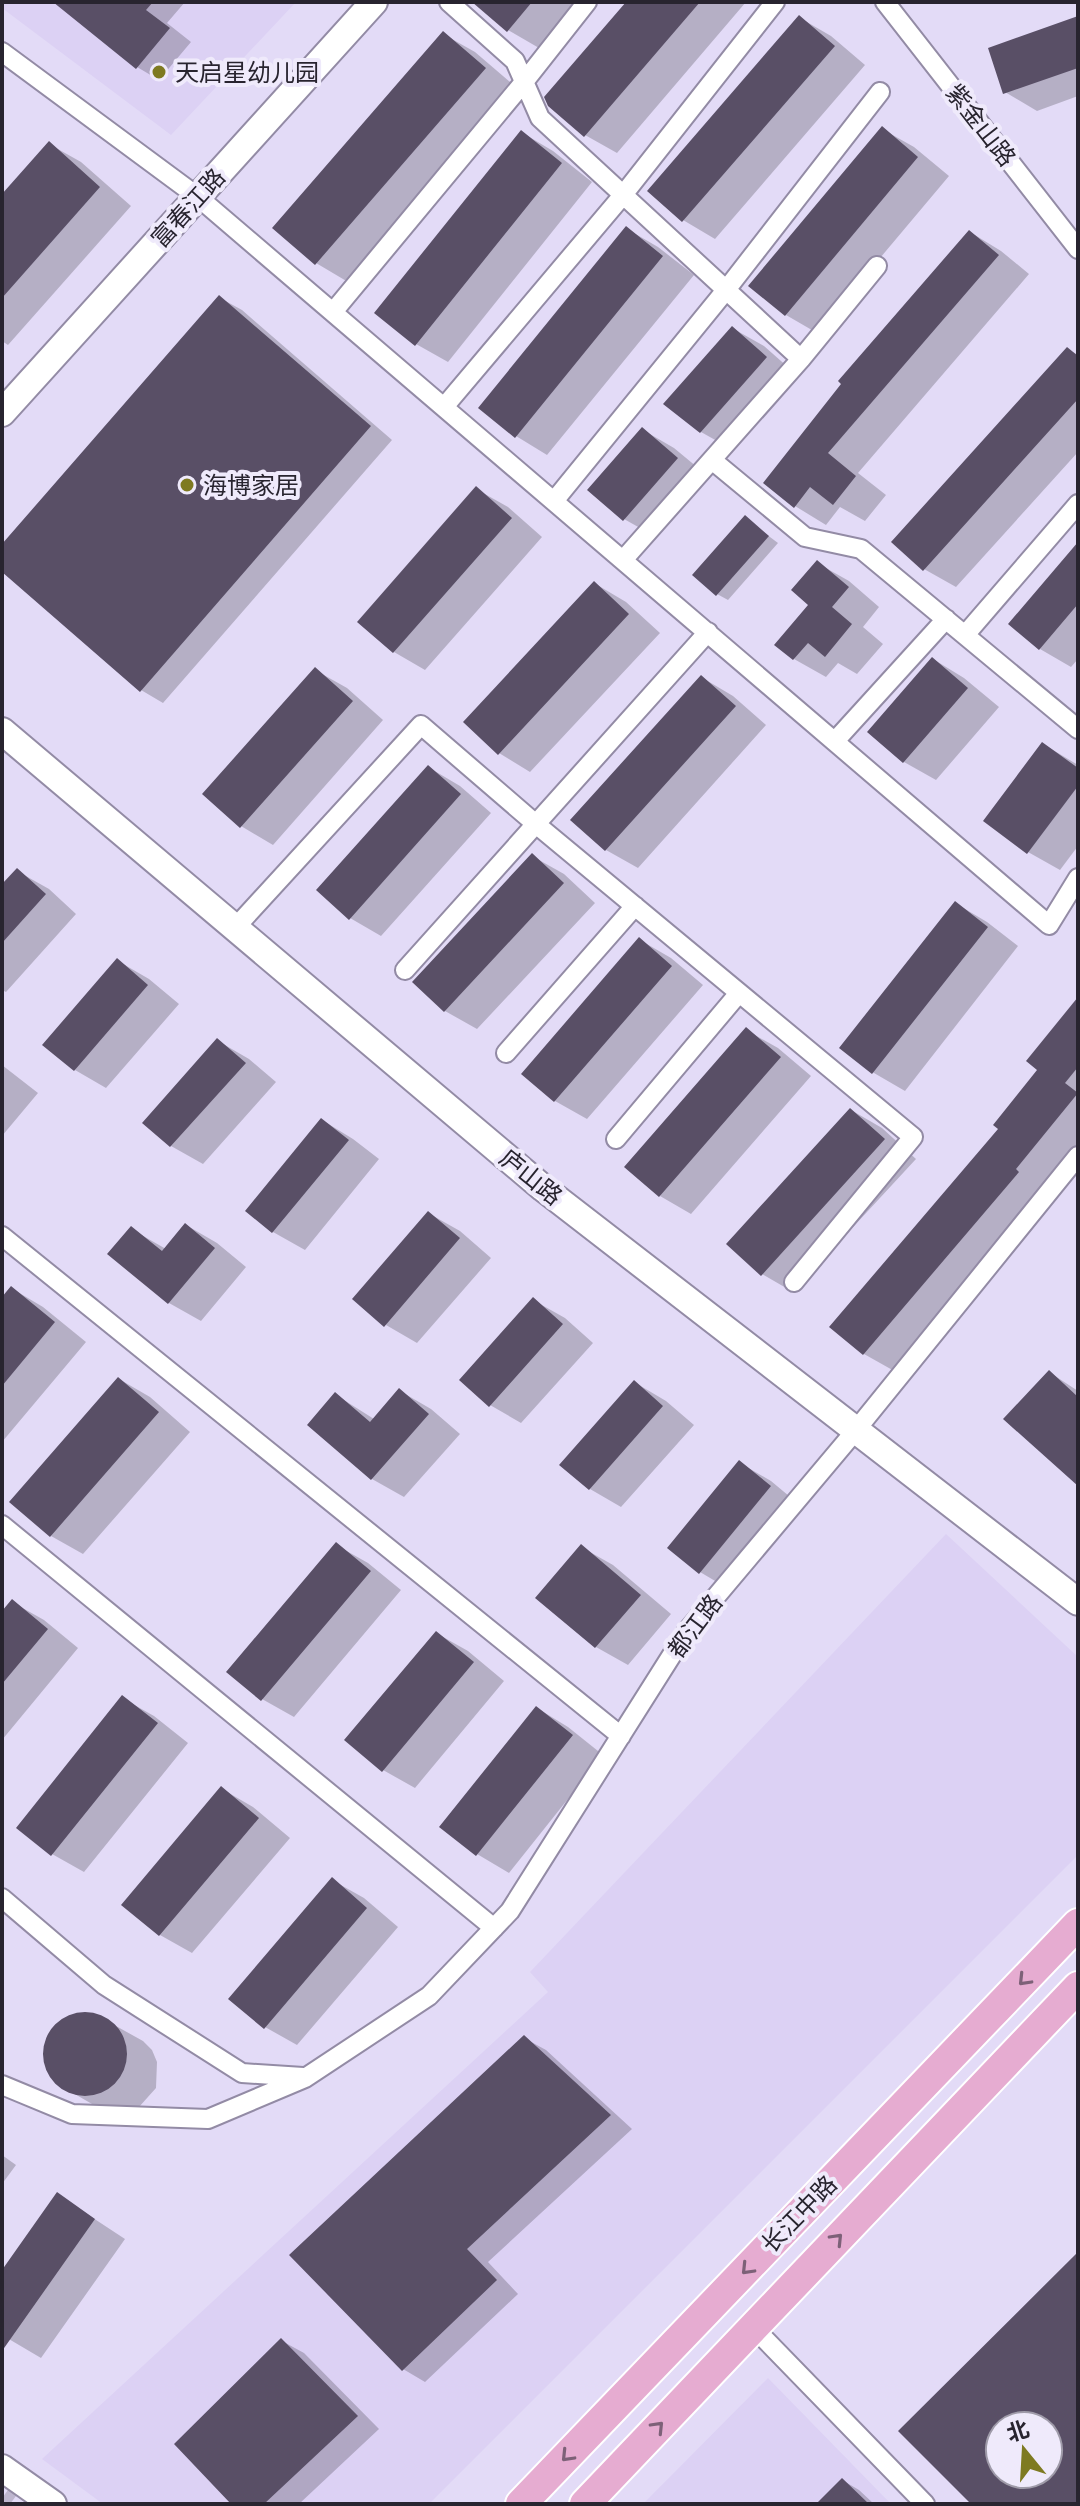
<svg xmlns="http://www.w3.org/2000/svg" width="1080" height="2506" viewBox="0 0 1080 2506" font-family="Poppins,'Noto Sans SC',sans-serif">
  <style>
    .built { fill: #dcd1f4 }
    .shadow { fill: #0003 }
    .building { fill: #594f66; fill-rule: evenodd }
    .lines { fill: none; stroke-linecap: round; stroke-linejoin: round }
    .primary-tunnel { stroke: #beb6cf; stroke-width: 30; stroke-dasharray: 30 15; stroke-linecap: butt }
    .street-casing { stroke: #938ba5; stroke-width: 22 }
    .secondary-casing { stroke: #938ba5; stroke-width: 30 }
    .primary-casing { stroke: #fff; stroke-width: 34 }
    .street { stroke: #fff; stroke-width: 18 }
    .secondary { stroke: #fff; stroke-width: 26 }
    .primary { stroke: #e6acd1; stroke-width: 30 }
    .oneway { stroke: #7d6178 }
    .poi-dot { fill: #7e7a21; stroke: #efeafb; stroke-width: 3 }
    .labels { text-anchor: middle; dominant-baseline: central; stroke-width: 8; stroke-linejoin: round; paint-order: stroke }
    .poi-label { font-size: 24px; fill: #28242f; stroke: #efeafb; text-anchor: start }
    .street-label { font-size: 24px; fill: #28242f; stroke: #efeafb }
  </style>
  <rect width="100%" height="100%" fill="#e3dbf7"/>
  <path class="built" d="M2,2H296L171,135L2,8Z
    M946,1534L1078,1657V1855L429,2504H103L42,2459L548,1992L530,1972Z
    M768,2378L891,2504H643Z"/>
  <path class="shadow" d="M56,2H185L167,23L191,42L159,80L137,67Z
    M475,2H579L539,48L508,30Z
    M629,2H746L617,153L585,135Z
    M800,18L831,36L865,65L715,239L683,220L651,191Z
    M1078,19V96L1037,111L1005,92Z
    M443,34L475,52L516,87L348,282L316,263L275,228Z
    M882,129L914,147L949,176L817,333L786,315Z
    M521,132L553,151L592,182L448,362L416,344Z
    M49,144L81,162L131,206L8,345L2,341V197Z
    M627,229L658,247L694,275L547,455L516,436Z
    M970,232L1001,251L1029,274L858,473L886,495L865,521L840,507L826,525L795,506L765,483Z
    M220,298L242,310L392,440L163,703L141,690L2,570V548Z
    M732,328L764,346L798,376L733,450L701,432L666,403Z
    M1067,349L1078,355V452L956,587L924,569Z
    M643,430L674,448L709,477L656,537L624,519Z
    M476,489L508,507L542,537L425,670L394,652Z
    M745,518L778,543L728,600L717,594Z
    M1078,545V659L1071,667L1040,649Z
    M817,563L849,581L879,607L863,627L883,644L857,674L838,663L826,677L794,659L811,605Z
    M594,583L626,602L660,633L530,772L499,753Z
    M933,659L964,678L999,707L936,780L904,762L870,732Z
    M315,670L347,688L383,720L273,845L241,826Z
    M701,677L733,696L766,725L638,868L606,850Z
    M1043,744L1078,765V846L1060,870L1028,852Z
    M428,767L460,786L491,813L381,936L350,918Z
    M532,856L564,874L595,903L477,1029L445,1011L415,982Z
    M17,871L49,889L76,914L6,992L2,990V887Z
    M955,903L987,922L1018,946L905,1091L874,1073L841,1048Z
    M640,940L671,958L703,985L587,1119L555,1101L524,1074Z
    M118,961L149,979L179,1004L106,1088L75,1070Z
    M1078,1000V1150L896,1372L864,1354L832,1326L1000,1128L1040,1070Z
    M746,1030L778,1048L811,1076L691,1214L660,1196Z
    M218,1041L249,1059L276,1082L203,1164L171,1146L145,1122Z
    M2,1065L38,1093L2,1136Z
    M851,1110L882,1128L916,1159L793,1292L762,1274Z
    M322,1120L353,1139L379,1159L305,1250L273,1232L248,1211Z
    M428,1213L460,1231L491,1258L417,1343L386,1325Z
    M186,1225L217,1243L246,1267L201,1321L169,1303L110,1254L131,1229L166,1249Z
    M11,1288L43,1307L86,1342L2,1442V1300Z
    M533,1300L565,1318L593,1343L521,1423L490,1405Z
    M1049,1372L1078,1391V1483Z
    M119,1379L150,1397L190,1432L83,1554L51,1536Z
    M634,1382L666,1401L694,1425L621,1507L590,1489Z
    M400,1391L431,1409L460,1434L404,1497L372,1479L310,1424L336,1395L374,1419Z
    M740,1463L771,1481L801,1506L732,1591L700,1572L670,1548Z
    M336,1545L368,1563L401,1590L294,1717L262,1699Z
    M581,1547L613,1565L671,1614L628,1665L596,1647L538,1597Z
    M12,1602L44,1620L78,1648L2,1740V1615Z
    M436,1633L468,1651L504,1681L415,1788L383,1770Z
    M122,1698L154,1716L188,1743L84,1872L52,1854L19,1827Z
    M537,1708L568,1727L603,1755L509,1873L477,1854Z
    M222,1789L253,1807L290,1838L192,1953L160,1935L124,1904Z
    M332,1880L364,1898L398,1927L297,2045L265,2027Z
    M86,2013L98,2016L143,2041L152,2050L157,2062L156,2088L139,2107L126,2112L99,2108L66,2089L55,2081L48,2069L45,2056L46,2043L52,2030L61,2021L73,2015Z
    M524,2038L546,2050L632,2129L488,2262L518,2294L425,2382L403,2369Z
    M2,2155L16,2165L2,2184Z
    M58,2195L125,2239L41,2358L2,2335V2274Z
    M282,2341L304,2353L379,2429L299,2504H233Z
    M842,2480L859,2490L874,2504H819Z"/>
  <path class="building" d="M53,2H153L146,10L170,28L136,69Z
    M472,2H532L507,32Z
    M626,2H700L584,137L548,106L544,97Z
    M799,15L835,46L682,222L647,191Z
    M1078,16V68L1003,94L988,48Z
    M443,31L486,68L315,265L272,228Z
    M882,126L918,157L785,316L748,286Z
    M521,130L562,163L415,346L374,313Z
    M49,141L100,187L2,298V194Z
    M626,226L663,256L515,438L478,408Z
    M969,230L999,255L828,453L856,476L833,505L810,487L794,508L763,483L841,384L838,381Z
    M219,295L371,426L140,692L2,572V544Z
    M732,326L767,357L700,433L663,404Z
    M1067,347L1078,356V399L923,571L891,542Z
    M642,427L678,458L623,521L587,490Z
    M476,486L512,518L393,653L357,622Z
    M745,515L769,536L716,596L692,575Z
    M1078,542V604L1039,650L1008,624Z
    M817,560L849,587L832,607L852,624L825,657L808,643L793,660L774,645L808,605L791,590Z
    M594,581L629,614L498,755L463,722Z
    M932,657L968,688L903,763L867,732Z
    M315,667L353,701L240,828L202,794Z
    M701,675L736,706L605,851L570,820Z
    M1042,742L1078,768V786L1027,854L983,821Z
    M428,765L461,794L349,920L316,890Z
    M532,853L564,883L444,1012L412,982Z
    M17,868L46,894L2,943V884Z
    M955,901L988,927L872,1074L839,1048Z
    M639,937L672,966L554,1102L521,1074Z
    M117,958L148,985L74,1071L42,1045Z
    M1078,997V1067L1065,1083L1078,1093L1016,1169L1019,1172L863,1355L829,1327L998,1129L993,1125L1037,1070L1026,1061Z
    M746,1027L781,1057L659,1197L624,1167Z
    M217,1038L246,1063L170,1147L142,1123Z
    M850,1108L885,1139L761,1276L726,1244Z
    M321,1118L349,1140L272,1233L245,1211Z
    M428,1211L460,1238L384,1327L352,1299Z
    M185,1223L215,1248L168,1304L107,1254L131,1226L162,1251Z
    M11,1286L55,1322L2,1386V1297Z
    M533,1297L563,1324L489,1407L459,1380Z
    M1049,1370L1078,1397V1486L1003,1419Z
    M118,1377L159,1412L50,1537L9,1502Z
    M634,1380L663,1406L589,1490L559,1465Z
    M399,1388L429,1414L371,1480L307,1425L335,1392L370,1422Z
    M739,1460L771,1486L699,1574L667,1548Z
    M336,1542L371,1571L261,1701L226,1672Z
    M581,1544L641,1595L595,1648L535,1598Z
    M12,1599L48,1629L2,1684V1611Z
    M436,1631L474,1662L382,1772L344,1740Z
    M122,1695L158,1723L51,1856L16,1828Z
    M536,1706L573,1735L476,1856L439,1827Z
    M221,1786L259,1818L159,1936L121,1905Z
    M332,1877L367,1908L264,2029L228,1999Z
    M43 2054a42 42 0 1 1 84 0a42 42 0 1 1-84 0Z
    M524,2035L611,2115L467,2249L497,2280L402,2371L289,2255Z
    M57,2192L95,2219L2,2351V2270Z
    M1078,2252V2504H971L898,2431ZM1000,2426H1048V2474H1000Z
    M281,2338L358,2416L264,2504H231L174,2444Z
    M842,2478L869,2504H816Z"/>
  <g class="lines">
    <path class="primary-tunnel" d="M2,2498L10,2504"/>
    <g class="street-casing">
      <path id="street" d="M449,2L515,61L540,118L801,359
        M885,2L1078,249
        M2,52L198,197L1049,925L1078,878
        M333,312L524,82L587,2
        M444,407L623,195L775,2
        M712,460L805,537L861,549L1078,729
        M554,501L726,290L880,92
        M623,560L801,359L877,266
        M965,635L1078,504
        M835,741L946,619
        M235,928L421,725L537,825L913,1137L794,1282
        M405,970L708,632
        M506,1053L635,906
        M616,1139L739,993
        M2,1236L621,1736
        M2,1525L494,1928
        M2,1898L104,1985L242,2073L303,2077
        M2,2085L72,2114L208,2119L305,2078L429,1996L510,1911L687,1631L856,1430L1078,1156
        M753,2327L925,2504"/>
    </g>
    <g class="secondary-casing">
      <path id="secondary" d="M2,413L374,2
        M2,731L543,1188L1078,1602
        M2,2468L53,2504"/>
    </g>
    <g class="primary-casing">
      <path id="primary" d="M521,2504L1078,1924
        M585,2504L1078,1987"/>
    </g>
    <use href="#street" class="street"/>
    <use href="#secondary" class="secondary"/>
    <use href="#primary" class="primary"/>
  </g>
  <defs><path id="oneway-chevron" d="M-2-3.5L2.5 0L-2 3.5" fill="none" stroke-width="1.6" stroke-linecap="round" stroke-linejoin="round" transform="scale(2)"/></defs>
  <g class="oneway">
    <use href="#oneway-chevron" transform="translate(1024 1980) rotate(134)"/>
    <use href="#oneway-chevron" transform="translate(837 2239) rotate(-46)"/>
    <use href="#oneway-chevron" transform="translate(747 2269) rotate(134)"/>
    <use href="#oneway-chevron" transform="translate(658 2427) rotate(-46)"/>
    <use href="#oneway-chevron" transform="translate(567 2456) rotate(134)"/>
  </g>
  <g class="poi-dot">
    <circle cx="159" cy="72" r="8"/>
    <circle cx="187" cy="485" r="8"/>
  </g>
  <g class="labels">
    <g class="poi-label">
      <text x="175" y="72">天启星幼儿园</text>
      <text x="203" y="485">海博家居</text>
    </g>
    <g class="street-label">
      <text transform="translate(981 125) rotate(52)">紫金山路</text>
      <text transform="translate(188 208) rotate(-48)">富春江路</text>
      <text transform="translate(531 1177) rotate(39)">庐山路</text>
      <text transform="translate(695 1626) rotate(-53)">都江路</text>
      <text transform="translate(799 2214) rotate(-46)">长江中路</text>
    </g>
  </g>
  <rect width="1080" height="2506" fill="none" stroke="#28242f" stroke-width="8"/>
  <g transform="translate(1024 2450) rotate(342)"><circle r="38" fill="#efeafb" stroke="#9f9ba9" stroke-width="2"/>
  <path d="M0-6L14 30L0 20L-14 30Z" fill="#7e7a21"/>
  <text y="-12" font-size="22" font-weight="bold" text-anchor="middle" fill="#28242f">北</text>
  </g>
</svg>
